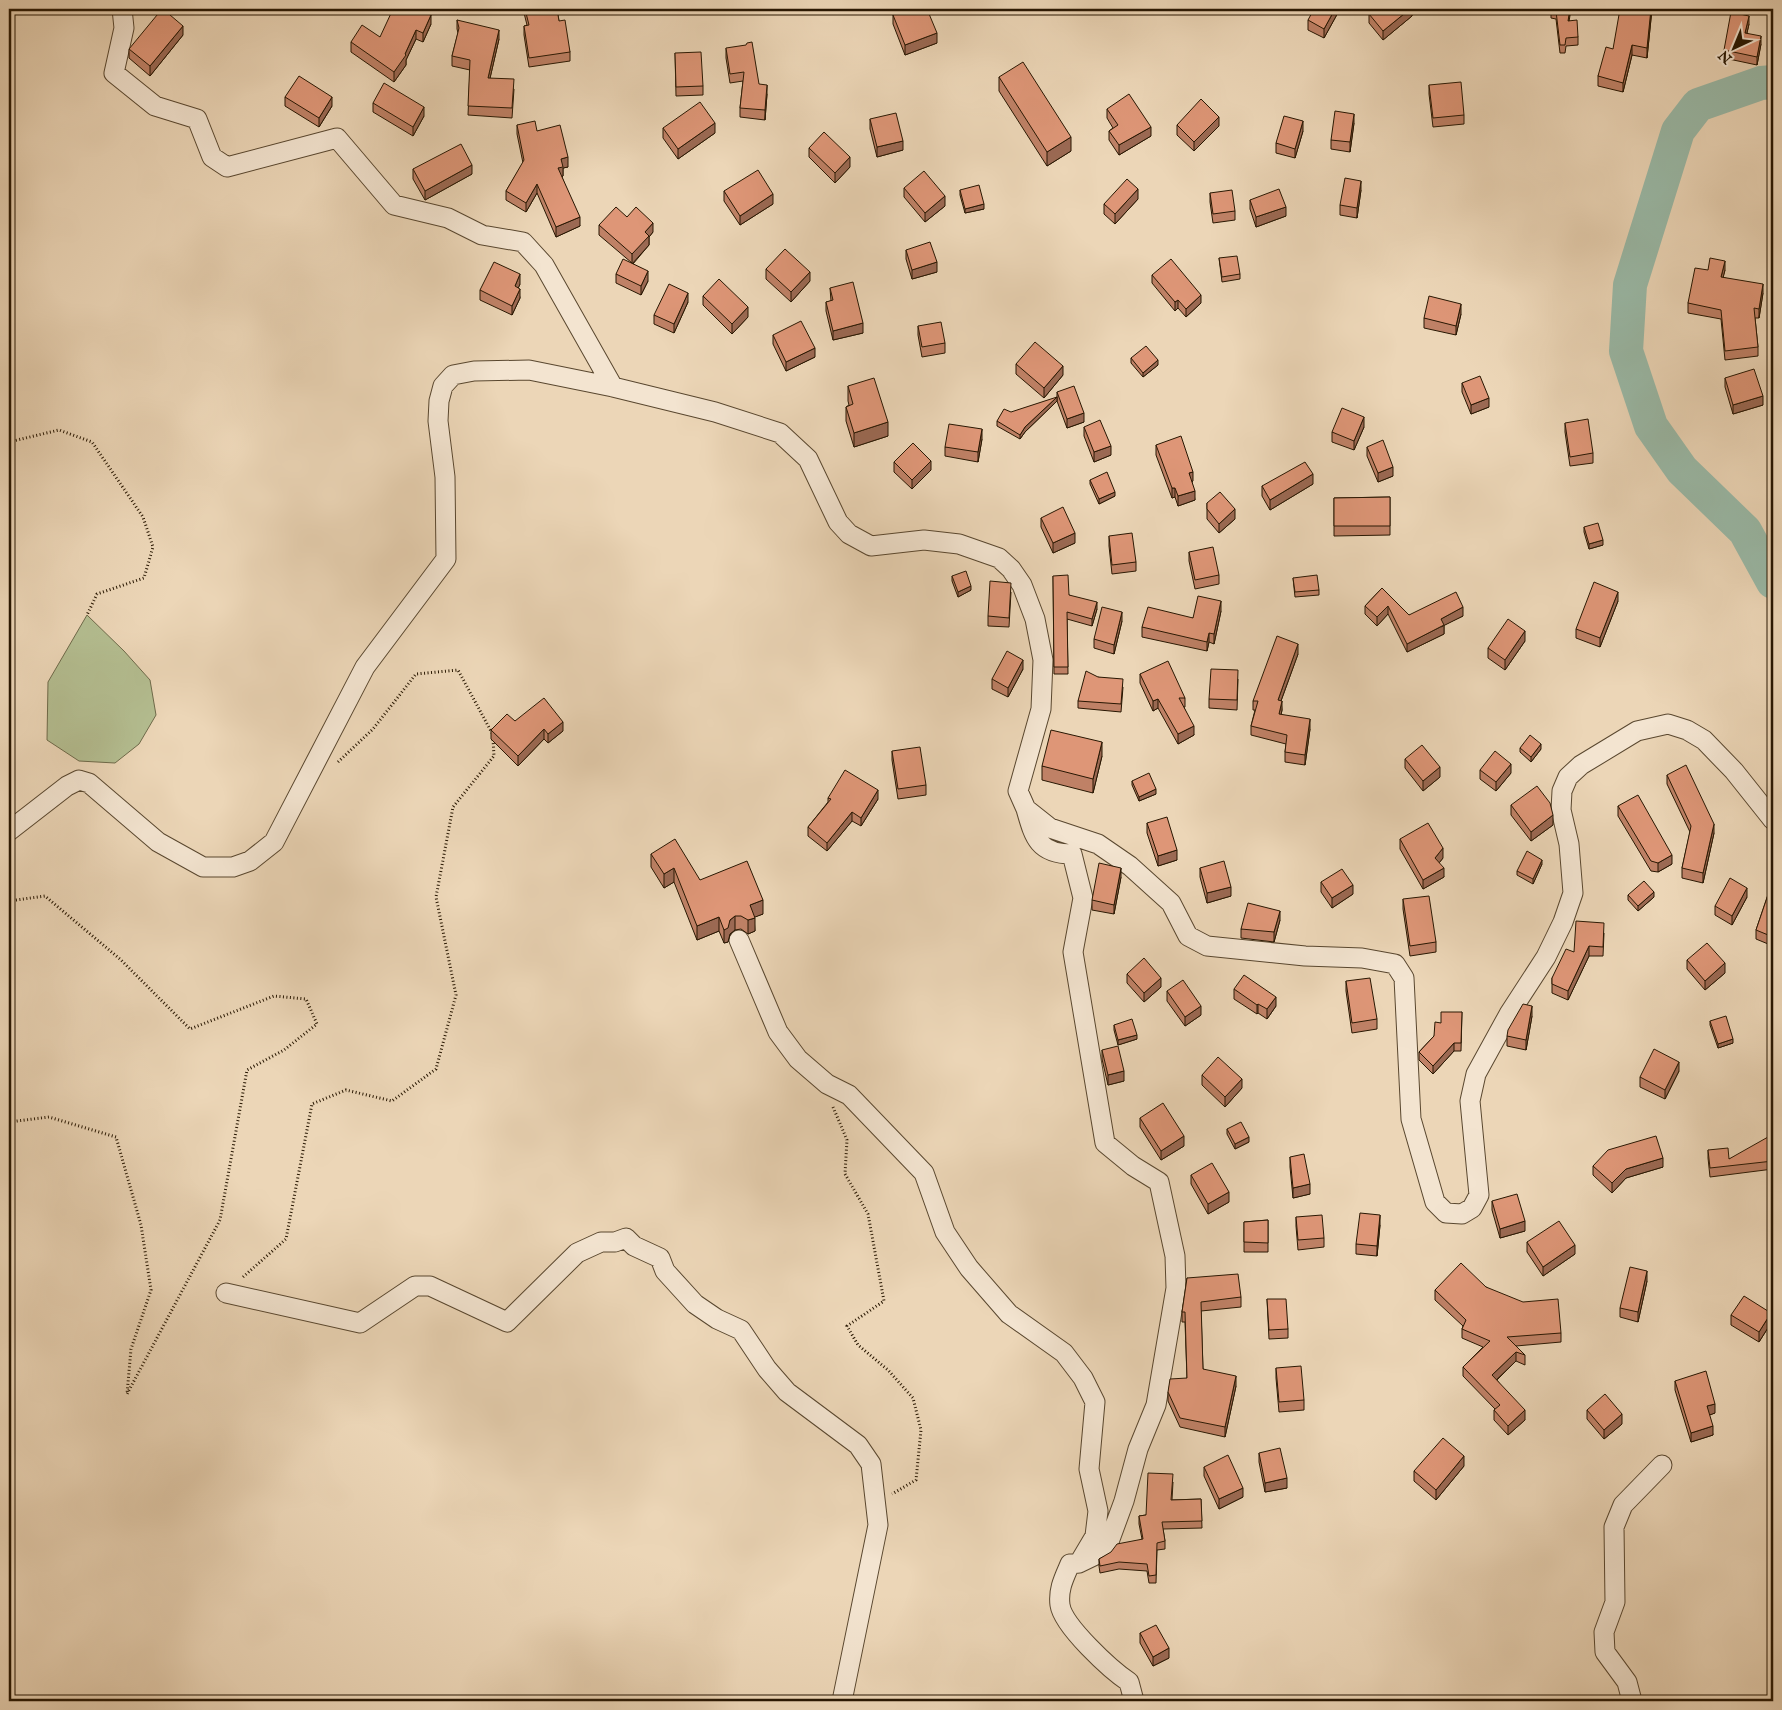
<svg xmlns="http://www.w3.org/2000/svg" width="1782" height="1710" viewBox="0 0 1782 1710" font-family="'IM FELL English',serif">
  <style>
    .green { fill: #b4be91; stroke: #6e6a4a }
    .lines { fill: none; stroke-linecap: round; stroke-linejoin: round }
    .river { stroke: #9abaa8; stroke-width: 34 }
    .minor-casing { stroke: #59472f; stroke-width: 21 }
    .path { stroke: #281702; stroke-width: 3; stroke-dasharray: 1 2.5; stroke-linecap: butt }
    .minor { stroke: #f3e4d0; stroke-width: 19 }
    .wall { fill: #bf8166; stroke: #281702 }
    .shaded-wall { fill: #9b6953; stroke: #281702 }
    .building { fill: #de9677; stroke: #281702 }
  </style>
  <rect width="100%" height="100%" fill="#ecd6b7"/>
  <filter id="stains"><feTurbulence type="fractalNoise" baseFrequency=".004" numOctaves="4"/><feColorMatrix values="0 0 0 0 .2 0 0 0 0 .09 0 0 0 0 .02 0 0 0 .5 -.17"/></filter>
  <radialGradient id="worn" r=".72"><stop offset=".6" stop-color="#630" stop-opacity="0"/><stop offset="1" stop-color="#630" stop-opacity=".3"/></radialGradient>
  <path class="green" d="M87,615L124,651L150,680L156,715L139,744L115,763L79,761L47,740L48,682Z"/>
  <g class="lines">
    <path class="river" d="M1773,82L1761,83L1698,105L1678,131L1630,285L1626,351L1651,426L1682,470L1745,531L1773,582"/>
    <g class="minor-casing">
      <path id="minor" d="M122,9L124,28L114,73L155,106L197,119L212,157L227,167L337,138L394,205L448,218L482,235L523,242L544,265L613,387
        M1026,809C1034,837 1038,854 1072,854L1083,898L1073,952L1105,1143L1133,1166L1159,1182L1175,1256L1176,1288L1156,1405L1138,1449L1124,1501L1106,1550L1079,1563L1070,1564C1064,1578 1058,1589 1060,1605C1063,1626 1111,1670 1129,1682L1134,1701
        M9,831L67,786L79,780L89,783L158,842L203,867H233L250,861L274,842L365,667L446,559L445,477L438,421L439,401L443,386L453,375L474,371L529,370L613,387L715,412L780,433L808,459L838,522L849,534L871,546L924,540L959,544L999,558L1011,569L1022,585L1035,619L1043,660L1041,709L1018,791L1026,809L1050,828L1098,844L1130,866L1171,903L1188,936L1207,946L1305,956L1362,958L1395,964L1404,978L1411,1119L1435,1202L1446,1213L1462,1214L1472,1208L1479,1195L1470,1101L1476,1074L1509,1014L1546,957L1563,922L1573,893L1569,844L1561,810L1562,791L1568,777L1581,765L1637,731L1668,724L1687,730L1704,740L1734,771L1773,820
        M739,940L778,1032L798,1059L827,1084L849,1095L924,1173L945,1232L969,1268L1009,1314L1064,1353L1083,1378L1095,1402L1089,1469L1098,1511L1095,1536L1079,1563
        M226,1293L360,1323L415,1286H430L507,1322L577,1253L601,1242H615L626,1238L634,1246L660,1258L665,1271L695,1304L717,1319L741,1330L767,1369L787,1392L858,1445L871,1464L878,1525L842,1701
        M1632,1701L1627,1682L1605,1652L1604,1632L1615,1602L1614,1527L1623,1505L1662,1465"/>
    </g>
    <path class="path" d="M9,442L59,430L92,442L143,517L153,547L144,578L97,594L87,615
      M338,762L373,729L416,674L458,670L492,733
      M9,901L45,896L121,960L190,1029L274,996L306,999L317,1024L284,1050L247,1070L220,1220L127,1394L131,1349L151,1290L141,1225L116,1137L49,1117L9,1122
      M833,1107L847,1140L845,1174L868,1214L884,1301L847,1326L858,1345L888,1370L913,1398L921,1430L916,1480L892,1494
      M243,1277L286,1239L312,1104L346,1090L392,1101L436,1069L456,995L436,897L453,807L494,756L493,739"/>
    <use href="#minor" class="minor"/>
  </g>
  <path class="wall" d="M523,9H557L559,21L570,52V61L529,67L524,35V26L527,25Z
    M1340,9L1324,38L1308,30V20Z
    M1412,9V16L1383,40L1369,23V14Z
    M1551,9L1570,21L1578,37V45L1566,46L1565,53H1560L1556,19L1551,18Z
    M1652,9L1647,58L1632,55L1623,92L1598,86V76L1613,49Z
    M893,15L937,43L905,55L893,24Z
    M457,20L499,39L490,78L514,89L512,118L468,115L470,70L452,66V56L458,33L457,29Z
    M431,24L423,42L416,39L406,60V65L394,82L351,52V42L380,37Z
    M1749,24L1747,33L1761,44L1757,65L1724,58V50Z
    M183,35L150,76L129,58V49Z
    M726,48L767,94L765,120L740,117V108L743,81L730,83L726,58Z
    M675,53L703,86V95L676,96Z
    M999,77L1071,151L1047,166L999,91Z
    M1429,85L1464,115V124L1433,127L1429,94Z
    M285,97L332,106L319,127L285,106Z
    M373,103L424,116L413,136L373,112Z
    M1107,109L1151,136L1119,155L1109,140V131L1113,128L1107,118Z
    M870,119L903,150L877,157L870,129Z
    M1354,123L1350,152L1331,149V140Z
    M517,125L537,131L568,167L563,168V176L562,177L580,226L556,237L537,193L526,212L506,200V191L523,163L517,134Z
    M1177,125L1219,126L1194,151L1177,135Z
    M663,128L715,133L678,159L663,138Z
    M1303,131L1295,158L1276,153V143Z
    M809,148L850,167L835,183L809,157Z
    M413,169L472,174L425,200L413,179Z
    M904,188L945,206L925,222L904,197Z
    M960,190L984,209L965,213L960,195Z
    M1361,190L1357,218L1340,215V205Z
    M724,191L773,204L740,225L724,201Z
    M1210,193L1235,211V220L1213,223L1210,202Z
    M1138,199L1115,224L1104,214V204Z
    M1250,200L1286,216L1256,227L1250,209Z
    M627,217L653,232L649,237V245L633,264L648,281L641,295L616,283V274L632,263L599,235V225Z
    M1773,247V263L1770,262V252Z
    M906,250L937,272L912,279L906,259Z
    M1219,258L1240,274V279L1222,282Z
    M766,269L810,281L791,302L766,279Z
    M1708,270H1725L1723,277L1763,293L1759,318H1755L1758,347V356L1725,360L1721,319L1688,313V303Z
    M1152,275L1201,303L1186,317L1178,308L1175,311L1152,283Z
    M520,284L518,288L520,298L512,315L480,300V290Z
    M830,288L863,333L833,340L826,311V302L831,301Z
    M703,296L748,317L732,334L703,305Z
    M688,302L674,333L654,324V315Z
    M1461,314L1456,335L1424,328V318Z
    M918,326L945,343V353L922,357L918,335Z
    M773,335L815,357L786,371L773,344Z
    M1131,358L1158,365L1143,377L1131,363Z
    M1016,364L1063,375L1044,398L1016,374Z
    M1725,378L1763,405L1733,414L1725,387Z
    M1462,383L1489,407L1471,414L1462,392Z
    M848,386L888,436L854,447L846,421V407L849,405L848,401Z
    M1057,392L1084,422L1067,428L1057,401Z
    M1057,401L1025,432L1020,439L997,426V421Z
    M1565,423L1593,453V463L1570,466L1565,432Z
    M1084,427L1111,455L1094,462L1084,436Z
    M1364,427L1354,450L1332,442V432Z
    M982,439L978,462L945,456V447Z
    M1156,445L1193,481L1192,482L1195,500L1178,506L1175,497L1172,498L1156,455Z
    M1367,447L1393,476L1378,482L1367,456Z
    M894,462L931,470L912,489L894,472Z
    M1090,480L1115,496L1099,504L1090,484Z
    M1313,484L1270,510L1262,496V486Z
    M1390,497V535L1334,536V498Z
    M1207,503L1235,519L1219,533L1207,519Z
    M1041,518L1075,543L1053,553L1041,527Z
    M1584,527L1603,545L1589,549L1584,532Z
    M1109,536L1136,562V571L1112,574L1109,546Z
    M1189,552L1219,575V584L1195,589L1189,561Z
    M952,576L971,590L958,597L952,581Z
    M1053,576L1069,595L1097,609L1092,626L1067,619L1068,674H1054Z
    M1293,578L1319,590V595L1295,597Z
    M1382,588L1409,615L1463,616L1444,625V634L1407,652L1388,614L1377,626L1365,614V606Z
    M1011,592L1009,627L988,626V616Z
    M1618,601L1600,647L1576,638V629Z
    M1221,611L1214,644L1209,642L1207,651L1142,637V627L1193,618Z
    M1122,621L1114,654L1094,648V639Z
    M1525,641L1505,670L1488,658V648Z
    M1298,654L1281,701L1282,710L1281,715L1310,729L1305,765L1285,762V752L1286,744L1251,735V726L1255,710H1253V701Z
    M1023,669L1008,697L992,689V679Z
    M1140,674L1185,698V707H1184L1194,735L1178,744L1158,708L1153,711L1140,683Z
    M1098,677L1123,687L1121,712L1078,708V701Z
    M1238,679L1237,710L1209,708V699Z
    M515,721L563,731L548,743L544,739L518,766L491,739V730Z
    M1520,748L1541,749L1531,762L1520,752Z
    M892,751L926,785V795L898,799L892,760Z
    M1102,756L1093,793L1042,780V766Z
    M1405,759L1440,777L1423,791L1405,768Z
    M1480,770L1511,773L1496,791L1480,779Z
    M1667,775L1714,833L1703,883L1682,878V868L1690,832L1667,784Z
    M1132,781L1156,794L1139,801L1132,785Z
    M828,798L878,799L861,826L852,821L827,851L808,836V827L828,802Z
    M1511,805L1553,825L1531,841L1511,815Z
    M1618,806L1672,864L1658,872L1651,871L1618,816Z
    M1147,823L1177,860L1158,866L1147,833Z
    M1400,839L1443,858L1439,863L1444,877L1423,889L1400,849Z
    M651,854L763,914L754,917L755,931L748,934L741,929L735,930L730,934L728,942L724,943L719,931L697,940L674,882L664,888L651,867Z
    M1542,864L1533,884L1517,875V871Z
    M1200,868L1231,896L1207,903L1200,877Z
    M1121,877L1114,914L1092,910V900Z
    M1773,880V946L1756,939V930Z
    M1321,882L1353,894L1332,908L1321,892Z
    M1628,895L1654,897L1638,911L1628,900Z
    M1747,897L1732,925L1715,915V906Z
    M1403,899L1436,942V952L1410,956L1403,909Z
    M1280,920L1274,942L1241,938V929Z
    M1604,933L1603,956H1589L1568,1000L1552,993V978L1574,952Z
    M1687,960L1725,973L1705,990L1687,969Z
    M1127,974L1161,987L1144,1002L1127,983Z
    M1346,981L1377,1019V1029L1352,1033L1346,991Z
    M1234,989L1276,1006L1267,1019L1258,1013L1257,1014L1234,999Z
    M1167,991L1201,1015L1185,1026L1167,1001Z
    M1462,1012L1461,1051H1454L1433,1074L1419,1060V1052L1434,1036L1441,1023Z
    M1532,1016L1526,1050L1507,1046V1036Z
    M1710,1021L1733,1043L1718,1048L1710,1025Z
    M1114,1025L1137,1039L1118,1045L1114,1030Z
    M1102,1050L1124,1081L1108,1085L1102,1059Z
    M1679,1071L1665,1099L1640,1087V1077Z
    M1202,1075L1242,1088L1225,1107L1202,1085Z
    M1140,1118L1184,1146L1161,1160L1140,1127Z
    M1227,1129L1249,1142L1235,1149L1227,1134Z
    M1773,1144V1169L1710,1177L1708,1158V1150L1729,1159Z
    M1290,1157L1310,1194L1293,1198L1290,1167Z
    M1593,1166L1663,1167L1626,1178L1612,1193L1593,1175Z
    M1191,1175L1229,1202L1208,1214L1191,1184Z
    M1770,1196H1773V1232L1770,1206Z
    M1492,1201L1525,1231L1500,1238L1492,1210Z
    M1296,1217L1324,1238V1247L1298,1250L1296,1226Z
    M1268,1220V1252H1244V1222Z
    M1380,1225L1377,1256L1356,1254V1244Z
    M1527,1242L1575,1254L1543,1276L1527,1252Z
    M1187,1278L1241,1297V1307L1201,1311L1203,1369L1236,1386L1225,1437L1180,1427L1168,1401V1392L1187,1378L1185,1322H1182V1312Z
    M1647,1281L1638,1322L1620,1317V1308Z
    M1486,1287L1561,1333V1342L1516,1346L1525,1355V1365L1516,1361L1497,1380L1525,1420L1508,1435L1494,1420V1410L1495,1409L1463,1376V1367L1483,1347L1462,1338V1329L1463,1326L1435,1300V1290Z
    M1267,1299L1288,1329V1338L1269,1339Z
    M1731,1315L1771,1323L1759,1342L1731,1325Z
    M1276,1368L1304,1400V1410L1279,1412L1276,1378Z
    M1675,1381L1715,1413L1709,1415L1713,1435L1691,1442L1675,1390Z
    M1587,1410L1622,1424L1604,1439L1587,1419Z
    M1259,1453L1287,1488L1265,1492L1259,1462Z
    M1464,1466L1436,1500L1414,1481V1471Z
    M1204,1467L1243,1497L1219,1509L1204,1476Z
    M1173,1482L1172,1500L1201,1499L1202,1528L1163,1529L1165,1541V1549L1157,1550L1156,1583H1149L1147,1571L1119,1569L1100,1573L1099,1566V1559L1142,1539L1139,1524V1516L1146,1515Z
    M1140,1633L1169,1658L1153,1666L1140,1643Z"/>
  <path class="shaded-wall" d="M453,9H463L453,11Z
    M1335,9H1340L1324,38V29Z
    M1410,9H1412V16L1383,40V31Z
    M1570,9H1571L1568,28V21Z
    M1651,9H1652L1647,58V48Z
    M431,15V24L423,42V33Z
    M1749,16V24L1745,41V33Z
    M183,26V35L150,76V66Z
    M416,30V39L406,60V65L394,82V72L405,54Z
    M499,30V39L488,87V78Z
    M937,33V43L905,55V45Z
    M1761,36V44L1757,65V57Z
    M1632,45V55L1623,92V83Z
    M767,85V94L765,120V110Z
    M332,97V106L319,127V118Z
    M424,107V116L413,136V127Z
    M1354,114V123L1350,152V142Z
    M1219,117V126L1194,151V142Z
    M1303,121V131L1295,158V149Z
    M715,123V133L678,159V149Z
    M1151,127V136L1119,155V145Z
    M1071,137V151L1047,166V152Z
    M903,141V150L877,157V147Z
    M568,157V167L563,168V176L558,178V168L561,159Z
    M850,157V167L835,183V173Z
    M472,165V174L425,200V191Z
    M1361,181V190L1357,218V208Z
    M537,184V193L526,212V203Z
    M1138,189V199L1115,224V214Z
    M773,194V204L740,225V216Z
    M945,196V206L925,222V213Z
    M984,204V209L965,213V209Z
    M1286,207V216L1256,227V217Z
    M580,217V226L556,237V227Z
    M653,223V232L649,237V245L632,264V254L645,232Z
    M1725,261V270L1721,286V277Z
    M937,262V272L912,279V270Z
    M648,271V281L641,295V286Z
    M810,272V281L791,302V292Z
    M520,274V284L515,296V286Z
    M1763,284V293L1759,318V309Z
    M520,289V298L512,315V306Z
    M688,293V302L674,333V324Z
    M1201,295V303L1186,317V309Z
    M1178,300V308L1175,311V302Z
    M1461,304V314L1456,335V326Z
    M748,307V317L732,334V324Z
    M863,323V333L833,340V331Z
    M815,348V357L786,371V362Z
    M1158,360V365L1143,377V373Z
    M1063,366V375L1044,398V388Z
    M1763,396V405L1733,414V405Z
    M1057,397V401L1025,432L1020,439V435L1025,427Z
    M1489,398V407L1471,414V405Z
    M1084,413V422L1067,428V419Z
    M1364,417V427L1354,450V441Z
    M888,422V436L854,447V433Z
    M982,429V439L978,462V452Z
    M1111,446V455L1094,462V452Z
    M931,461V470L912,489V480Z
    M1393,467V476L1378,482V473Z
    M1193,472V481L1189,483V473Z
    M1313,474V484L1270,510V500Z
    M1172,488H1175V497L1172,498Z
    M1195,491V500L1178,506V496Z
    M1115,492V496L1099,504V499Z
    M1235,509V519L1219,533V524Z
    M1075,533V543L1053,553V543Z
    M1603,540V545L1589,549V544Z
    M971,586V590L958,597V592Z
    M1618,592V601L1600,647V638Z
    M1221,601V611L1214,644V634Z
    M1097,602V609L1092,626V619Z
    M1388,606V614L1377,626V617Z
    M1463,607V616L1441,627V619Z
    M1122,612V621L1114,654V645Z
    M1444,625V634L1407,652V644Z
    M1525,631V641L1505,670V660Z
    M1209,633V642L1207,651V642Z
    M1298,644V654L1278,709V700Z
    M1023,660V669L1008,697V688Z
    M1158,699V708L1153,711V701Z
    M1282,701V710L1279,724V714Z
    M1310,719V729L1305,765V755Z
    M563,722V731L548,743V734Z
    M1194,726V735L1178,744V734Z
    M544,729V739L518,766V756Z
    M1102,742V756L1093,793V779Z
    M1541,744V749L1531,762V757Z
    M1511,764V773L1496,791V782Z
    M1440,767V777L1423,791V781Z
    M1156,789V794L1139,801V797Z
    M878,790V799L861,826V818Z
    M852,812V821L827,851V843Z
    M1553,815V825L1531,841V832Z
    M1714,824V833L1703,883V873Z
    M1443,848V858L1435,868V858Z
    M1177,850V860L1158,866V856Z
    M1672,855V864L1658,872V863Z
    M1542,860V864L1533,884V879Z
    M674,868V882L664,888V874Z
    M1121,868V877L1114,914V905Z
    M1444,868V877L1423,889V880Z
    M1353,885V894L1332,908V898Z
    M1231,887V896L1207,903V893Z
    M1747,888V897L1732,925V916Z
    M1654,892V897L1638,911V906Z
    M763,900V914L750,919V905Z
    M1280,911V920L1274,942V932Z
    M735,916V930L730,934L728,942L724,943V930L730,920Z
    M719,917V931L697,940V926Z
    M755,918V931L748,934V920Z
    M1589,946V956L1568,1000V991Z
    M1725,963V973L1705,990V981Z
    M1161,978V987L1144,1002V993Z
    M1276,997V1006L1267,1019V1009Z
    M1258,1004V1013L1257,1014V1005Z
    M1201,1006V1015L1185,1026V1017Z
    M1532,1006V1016L1526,1050V1040Z
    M1137,1035V1039L1118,1045V1040Z
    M1733,1039V1043L1718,1048V1044Z
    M1454,1043V1051L1433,1074V1066Z
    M1679,1062V1071L1665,1099V1090Z
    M1124,1071V1081L1108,1085V1075Z
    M1242,1079V1088L1225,1107V1097Z
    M1184,1136V1146L1161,1160V1151Z
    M1249,1137V1142L1235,1149V1144Z
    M1663,1158V1167L1626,1178L1612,1193V1183L1626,1169Z
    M1310,1184V1194L1293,1198V1188Z
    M1229,1192V1202L1208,1214V1204Z
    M1380,1215V1225L1377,1256V1246Z
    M1525,1221V1231L1500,1238V1229Z
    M1575,1245V1254L1543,1276V1267Z
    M1647,1271V1281L1638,1322V1312Z
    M1771,1313V1323L1759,1342V1332Z
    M1516,1352V1361L1492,1384V1375Z
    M1236,1376V1386L1225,1437V1427Z
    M1715,1404V1413L1707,1416V1406Z
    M1525,1410V1420L1508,1435V1426Z
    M1622,1414V1424L1604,1439V1430Z
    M1713,1426V1435L1691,1442V1433Z
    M1464,1456V1466L1436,1500V1490Z
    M1287,1478V1488L1265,1492V1483Z
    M1243,1488V1497L1219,1509V1499Z
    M1169,1648V1658L1153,1666V1657Z"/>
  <path class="building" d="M162,9H163L183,26L150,66L129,49Z
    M393,9H410L431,15L423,33L416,30L405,54L406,55L394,72L351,42L362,25L380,37Z
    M525,9H557L559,21L565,20L570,52L529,58L524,26L529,25Z
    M909,9H927L937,33L905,45L893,15Z
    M1314,9H1335L1324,29L1308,20Z
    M1375,9H1410L1383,31L1369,14Z
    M1551,9H1570L1568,21L1577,20L1578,37L1566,38L1565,45H1560L1556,11L1551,10Z
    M1620,9H1651L1647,48L1632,45L1623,83L1598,76L1606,47L1613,49Z
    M1731,12L1749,16L1745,33L1761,36L1757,57L1724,50Z
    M457,20L499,30L488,78L514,79L512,108L468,106L470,60L452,56L459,28Z
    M752,42L759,84L767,85L765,110L740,108L744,72L730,74L726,48L746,45L747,43Z
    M701,52L703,86L676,87L675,53Z
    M1023,62L1071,137L1047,152L999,77Z
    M299,76L332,97L319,118L285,97Z
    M1461,82L1464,115L1433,118L1429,85Z
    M384,83L424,107L413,127L373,103Z
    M1129,94L1151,127L1119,145L1109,131L1118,125L1107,109Z
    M1201,99L1219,117L1194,142L1177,125Z
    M700,102L715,123L678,149L663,128Z
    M1335,111L1354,114L1350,142L1331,140Z
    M896,113L903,141L877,147L870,119Z
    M1284,116L1303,121L1295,149L1276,143Z
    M535,121L537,131L560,125L568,157L561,159L563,167L558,168L580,217L556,227L537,184L526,203L506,191L524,160L517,125Z
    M824,132L850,157L835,173L809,148Z
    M461,144L472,165L425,191L413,169Z
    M758,170L773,194L740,216L724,191Z
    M924,171L945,196L925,213L904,188Z
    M1345,178L1361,181L1357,208L1340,205Z
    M1127,179L1138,189L1115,214L1104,204Z
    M979,185L984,204L965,209L960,190Z
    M1279,189L1286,207L1256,217L1250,200Z
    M1232,190L1235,211L1213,214L1210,193Z
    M616,207L627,217L636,207L653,223L645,232L649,236L632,254L599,225Z
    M930,242L937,262L912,270L906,250Z
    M1773,247V254L1770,252Z
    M785,249L810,272L791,292L766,269Z
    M1237,256L1240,274L1222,277L1219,258Z
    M1710,258L1725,261L1721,277L1763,284L1759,309L1754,308L1758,347L1725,351L1721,310L1688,303L1695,268L1708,270Z
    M623,259L648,271L641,286L616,274Z
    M1171,259L1201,295L1186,309L1178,300L1175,302L1152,275Z
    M494,262L520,274L515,286L520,289L512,306L480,290Z
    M719,279L748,307L732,324L703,296Z
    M853,282L863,323L833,331L826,302L833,300L830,288Z
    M669,284L688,293L674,324L654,315Z
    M1429,296L1461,304L1456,326L1424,318Z
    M801,321L815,348L786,362L773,335Z
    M941,322L945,343L922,347L918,326Z
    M1035,342L1063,366L1044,388L1016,364Z
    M1146,346L1158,360L1143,373L1131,358Z
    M1754,369L1763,396L1733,405L1725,378Z
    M1480,376L1489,398L1471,405L1462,383Z
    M874,378L888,422L854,433L846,407L853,404L848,386Z
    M1074,386L1084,413L1067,419L1057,392Z
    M1057,397L1025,427L1020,435L997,421L1004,409L1011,412Z
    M1342,408L1364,417L1354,441L1332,432Z
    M1588,419L1593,453L1570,457L1565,423Z
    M1100,420L1111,446L1094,452L1084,427Z
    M949,424L982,429L978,452L945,447Z
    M1181,436L1193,472L1189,473L1195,491L1178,496L1175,488H1172L1156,445Z
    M1383,440L1393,467L1378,473L1367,447Z
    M913,443L931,461L912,480L894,462Z
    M1305,462L1313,474L1270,500L1262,486Z
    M1107,472L1115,492L1099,499L1090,480Z
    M1220,492L1235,509L1219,524L1207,509V503Z
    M1390,497V526H1334V498Z
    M1063,507L1075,533L1053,543L1041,518Z
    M1598,523L1603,540L1589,544L1584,527Z
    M1132,533L1136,562L1112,565L1109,536Z
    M1213,547L1219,575L1195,580L1189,552Z
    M966,571L971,586L958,592L952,576Z
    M1068,575L1069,595L1097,602L1092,619L1067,612L1068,667H1054L1053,576Z
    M1317,575L1319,590L1295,592L1293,578Z
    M990,581L1011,583L1009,618L988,616Z
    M1594,582L1618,592L1600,638L1576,629Z
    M1382,588L1409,615L1456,592L1463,607L1441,619L1444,625L1407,644L1388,606L1377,617L1365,606Z
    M1198,596L1221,601L1214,634L1209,633L1207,642L1142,627L1148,607L1193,618Z
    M1102,607L1122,612L1114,645L1094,639Z
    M1508,619L1525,631L1505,660L1488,648Z
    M1277,636L1298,644L1278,700L1282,701L1279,714L1310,719L1305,755L1285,752L1287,735L1251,726L1258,701H1253Z
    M1007,651L1023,660L1008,688L992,679Z
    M1168,661L1185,698H1179L1194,726L1178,734L1158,699L1153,701L1140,674Z
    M1211,669L1238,670L1237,700L1209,699Z
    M1086,671L1098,677L1123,679L1121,704L1078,701Z
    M544,698L563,722L548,734L544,729L518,756L491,730L507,714L515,721Z
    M1051,730L1102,742L1093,779L1042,766Z
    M1530,735L1541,744L1531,757L1520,748Z
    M1422,745L1440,767L1423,781L1405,759Z
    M920,747L926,785L898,789L892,751Z
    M1495,751L1511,764L1496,782L1480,770Z
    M1686,765L1714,824L1703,873L1682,868L1691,826L1667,775Z
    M845,770L878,790L861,818L852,812L827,843L808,827L831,799L828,798Z
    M1149,773L1156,789L1139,797L1132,781Z
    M1537,786L1550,803L1553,815L1531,832L1511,805Z
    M1638,795L1672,855L1658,863L1651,861L1618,806Z
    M1167,817L1177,850L1158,856L1147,823Z
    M1428,823L1443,848L1435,858L1444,868L1423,880L1400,839Z
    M675,839L700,880L747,861L763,900L750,905L755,918L748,920L741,916H735L730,920L728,928L724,930L719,917L697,926L674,868L664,874L651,854Z
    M1527,851L1542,860L1533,879L1517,871Z
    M1224,861L1231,887L1207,893L1200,868Z
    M1099,863L1121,868L1114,905L1092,900Z
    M1342,869L1353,885L1332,898L1321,882Z
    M1730,878L1747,888L1732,916L1715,906Z
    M1773,880V937L1756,930Z
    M1644,881L1654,892L1638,906L1628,895Z
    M1429,896L1436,942L1410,946L1403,899Z
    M1248,903L1280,911L1274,932L1241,929Z
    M1576,921L1604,923L1603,947L1589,946L1568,991L1552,984V978L1566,949L1574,952Z
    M1707,943L1725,963L1705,981L1687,960Z
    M1144,958L1161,978L1144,993L1127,974Z
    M1244,975L1276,997L1267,1009L1258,1004L1257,1005L1234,989Z
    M1370,978L1377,1019L1352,1023L1346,981Z
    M1183,980L1201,1006L1185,1017L1167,991Z
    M1523,1004L1532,1006L1526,1040L1507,1036L1508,1030Z
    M1441,1012H1462L1461,1043H1454L1433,1066L1419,1052L1434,1036L1435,1022L1441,1023Z
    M1726,1016L1733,1039L1718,1044L1710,1021Z
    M1132,1019L1137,1035L1118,1040L1114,1025Z
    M1118,1046L1124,1071L1108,1075L1102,1050Z
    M1654,1049L1679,1062L1665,1090L1640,1077Z
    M1218,1057L1242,1079L1225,1097L1202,1075Z
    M1163,1103L1184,1136L1161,1151L1140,1118Z
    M1241,1122L1249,1137L1235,1144L1227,1129Z
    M1656,1136L1663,1158L1626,1169L1612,1183L1593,1166L1608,1150Z
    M1768,1137L1772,1144H1773V1161L1710,1168L1708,1150L1728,1148L1729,1159Z
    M1304,1154L1310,1184L1293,1188L1290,1157Z
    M1212,1163L1229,1192L1208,1204L1191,1175Z
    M1517,1194L1525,1221L1500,1229L1492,1201Z
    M1770,1196H1773V1222Z
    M1360,1213L1380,1215L1377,1246L1356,1244Z
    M1322,1215L1324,1238L1298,1240L1296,1217Z
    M1268,1220V1243L1244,1242V1222Z
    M1559,1221L1575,1245L1543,1267L1527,1242Z
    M1461,1263L1486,1287L1523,1302L1558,1299L1561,1333L1507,1337L1525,1355L1516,1352L1492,1375L1525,1410L1508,1426L1494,1410L1500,1405L1463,1367L1490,1341L1462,1329L1466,1320L1435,1290Z
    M1630,1267L1647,1271L1638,1312L1620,1308Z
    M1238,1274L1241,1297L1201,1302L1203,1369L1236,1376L1225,1427L1180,1418L1168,1392L1170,1379L1187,1378L1185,1312H1182L1187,1278Z
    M1744,1296L1771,1313L1759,1332L1731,1315Z
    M1267,1299H1286L1288,1329L1269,1330Z
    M1301,1366L1304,1400L1279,1402L1276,1368Z
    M1706,1371L1715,1404L1707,1406L1713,1426L1691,1433L1675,1381Z
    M1605,1394L1622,1414L1604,1430L1587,1410Z
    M1443,1438L1464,1456L1436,1490L1414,1471Z
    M1280,1448L1287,1478L1265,1483L1259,1453Z
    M1228,1455L1243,1488L1219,1499L1204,1467Z
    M1148,1473L1173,1474L1171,1500L1201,1499L1202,1521L1162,1522L1165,1541L1157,1543L1156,1575L1149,1576L1147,1564L1119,1562L1100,1566L1099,1559L1111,1552L1117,1544L1143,1539L1139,1516L1146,1515Z
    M1156,1625L1169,1648L1153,1657L1140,1633Z"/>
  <rect width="1782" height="1710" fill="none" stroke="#ecd6b7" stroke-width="30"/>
  <rect x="10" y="10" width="1762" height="1690" fill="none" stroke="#281702" stroke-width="2.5"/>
  <rect x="15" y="15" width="1752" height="1680" fill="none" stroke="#281702"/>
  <g transform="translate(1734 48) rotate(224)" stroke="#f3e4d0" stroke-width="4" paint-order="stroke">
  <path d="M0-4L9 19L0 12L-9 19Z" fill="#281702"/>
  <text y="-8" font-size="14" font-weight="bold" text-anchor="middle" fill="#281702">N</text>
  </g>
  <rect width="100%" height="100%" filter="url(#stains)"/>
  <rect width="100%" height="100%" fill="url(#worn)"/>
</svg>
